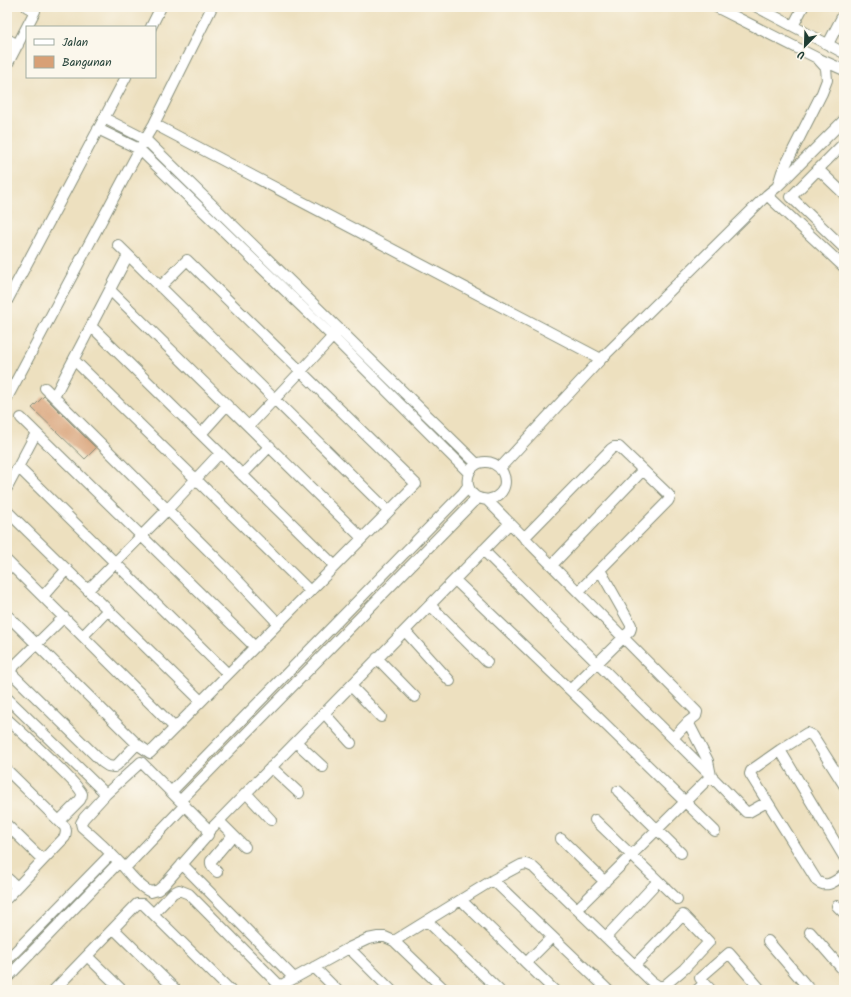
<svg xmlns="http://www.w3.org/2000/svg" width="851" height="997" viewBox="0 0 851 997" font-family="Kalam,sans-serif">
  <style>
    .building { fill: #d8a076 }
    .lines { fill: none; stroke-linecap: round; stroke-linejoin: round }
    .minor-casing { stroke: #868e7a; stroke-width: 12 }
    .minor { stroke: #fff; stroke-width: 10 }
  </style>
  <rect width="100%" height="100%" fill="#fbf7ec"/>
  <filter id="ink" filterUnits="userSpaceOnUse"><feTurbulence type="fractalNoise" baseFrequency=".025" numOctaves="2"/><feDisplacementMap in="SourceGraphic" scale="8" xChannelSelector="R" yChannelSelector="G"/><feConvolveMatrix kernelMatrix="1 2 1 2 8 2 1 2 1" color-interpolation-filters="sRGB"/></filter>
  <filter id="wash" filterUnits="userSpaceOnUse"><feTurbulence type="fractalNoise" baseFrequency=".012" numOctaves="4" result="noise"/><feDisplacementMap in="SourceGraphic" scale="16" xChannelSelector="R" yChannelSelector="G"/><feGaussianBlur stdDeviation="0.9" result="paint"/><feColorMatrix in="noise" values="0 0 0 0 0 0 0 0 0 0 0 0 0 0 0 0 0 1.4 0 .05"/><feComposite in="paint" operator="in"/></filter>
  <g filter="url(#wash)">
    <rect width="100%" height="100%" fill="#ede0bf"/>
    <g id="blocks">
      <path class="building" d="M44,396L96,448L85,459L32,408Z"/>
    </g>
  </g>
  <g filter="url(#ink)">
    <use href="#blocks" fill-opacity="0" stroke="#868e7a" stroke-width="1"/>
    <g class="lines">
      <g class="minor-casing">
        <path id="minor" d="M212,7L154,124L145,139L477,464
          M716,7L817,58L844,70
          M757,7L844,53
          M793,26L803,7
          M151,27L161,7
          M7,39L18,45
          M828,44L844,13
          M7,65L35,11L27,7
          M154,124L601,359
          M98,129L139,149L333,337L469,473
          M844,143L791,197L844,248
          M818,169L844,194
          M778,185L782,172L822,93L827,80L826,68L817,58
          M767,195L844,267
          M118,245L388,511
          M110,290L362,538
          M7,301L126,77
          M91,326L335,566
          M74,360L310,591
          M45,388L226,568L278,623
          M54,397L128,255
          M7,398L145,139L104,118
          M21,418L255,647
          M249,426L301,371L337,332
          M201,434L227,405
          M18,467L228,674
          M500,468L601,359L767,195L778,186L844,120
          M242,475L270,446
          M7,488L36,433
          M487,500C490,499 494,498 496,497C515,485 501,456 479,463C475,465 472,467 470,471C465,481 468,493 478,498C481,499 484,499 487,500L697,712L696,716L688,722L673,738
          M7,511L201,701
          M524,538L611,449L614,447H619L668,494L670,497L668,501L578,592
          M483,550L711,776L746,812H749L767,802
          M7,561L175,728
          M552,565L643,470
          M455,580L570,690L715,831
          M88,590L167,510L220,453
          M43,596L67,569
          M430,605L487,662
          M7,615L137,744L150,753L416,484L187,260L160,287
          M405,631L450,681
          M83,636L108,610
          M377,658L415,697
          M7,669L102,762L108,766L114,767L117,765L137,744
          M7,673L64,617
          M351,686L381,717
          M570,690L630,631L631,628V625L600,570
          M7,698L106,794
          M324,713L351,743
          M7,719C18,729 80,785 82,794C82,797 81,798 80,800L59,821
          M296,742L323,767
          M780,750L844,857
          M141,762L207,828L208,832V835L164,885L158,890L151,892C139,888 128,871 119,862C108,850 95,838 82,827L81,823L84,818L106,794Z
          M271,767L299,793
          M7,770L65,827L66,831L65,837L43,860L7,898
          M844,785L813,736L807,733L780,750L753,769L751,771L750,774L817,881C827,889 835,881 844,875
          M618,791L681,853
          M171,792L463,493L468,486
          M246,793L271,820
          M180,801L472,503L479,498
          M595,820L677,899
          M219,821L245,847
          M7,825L43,860
          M208,832L510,523
          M561,839L605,882
          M182,864L294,978
          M125,868L185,805
          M217,872C214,868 210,866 211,861L233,835
          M7,878L17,887
          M493,880L608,990
          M461,900L554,990
          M837,906L844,913
          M577,909L711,776L708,761L688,722
          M153,914L173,893L179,890L189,894L284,990
          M427,921L499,990
          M114,929L176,990
          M810,932L844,971
          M606,937L658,881
          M394,941L493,880L521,865L526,864L533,867L652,982L658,986H664L684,969L709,942L683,915L635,965
          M768,941L810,990
          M349,948L391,990
          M87,956L122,990
          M7,960L111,854
          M526,963L552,937
          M314,967L337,990
          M7,978L119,862
          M54,990L137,904H143L230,990
          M275,990L280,986L349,948L368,939L378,937H385L394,941L445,990
          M697,990L705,983
          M711,990L700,978L729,953L761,990"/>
      </g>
      <use href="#minor" class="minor"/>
    </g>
  </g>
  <rect width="851" height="997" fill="none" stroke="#fbf7ec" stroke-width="24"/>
  <rect x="26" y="26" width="130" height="52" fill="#fbf7ec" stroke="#a3ada2"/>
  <rect x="34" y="39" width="20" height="6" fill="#ffffff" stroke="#a3ada2"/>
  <text x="62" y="46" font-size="12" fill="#1f3d34">Jalan</text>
  <rect x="34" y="56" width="20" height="12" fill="#d8a076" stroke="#a3ada2"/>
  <text x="62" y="66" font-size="12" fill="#1f3d34">Bangunan</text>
  <g transform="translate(805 46) rotate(203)" stroke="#fbf7ec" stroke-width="3" paint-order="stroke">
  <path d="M0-3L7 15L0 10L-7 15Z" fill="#1f3d34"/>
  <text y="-6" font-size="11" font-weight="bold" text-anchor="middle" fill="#1f3d34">U</text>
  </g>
</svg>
